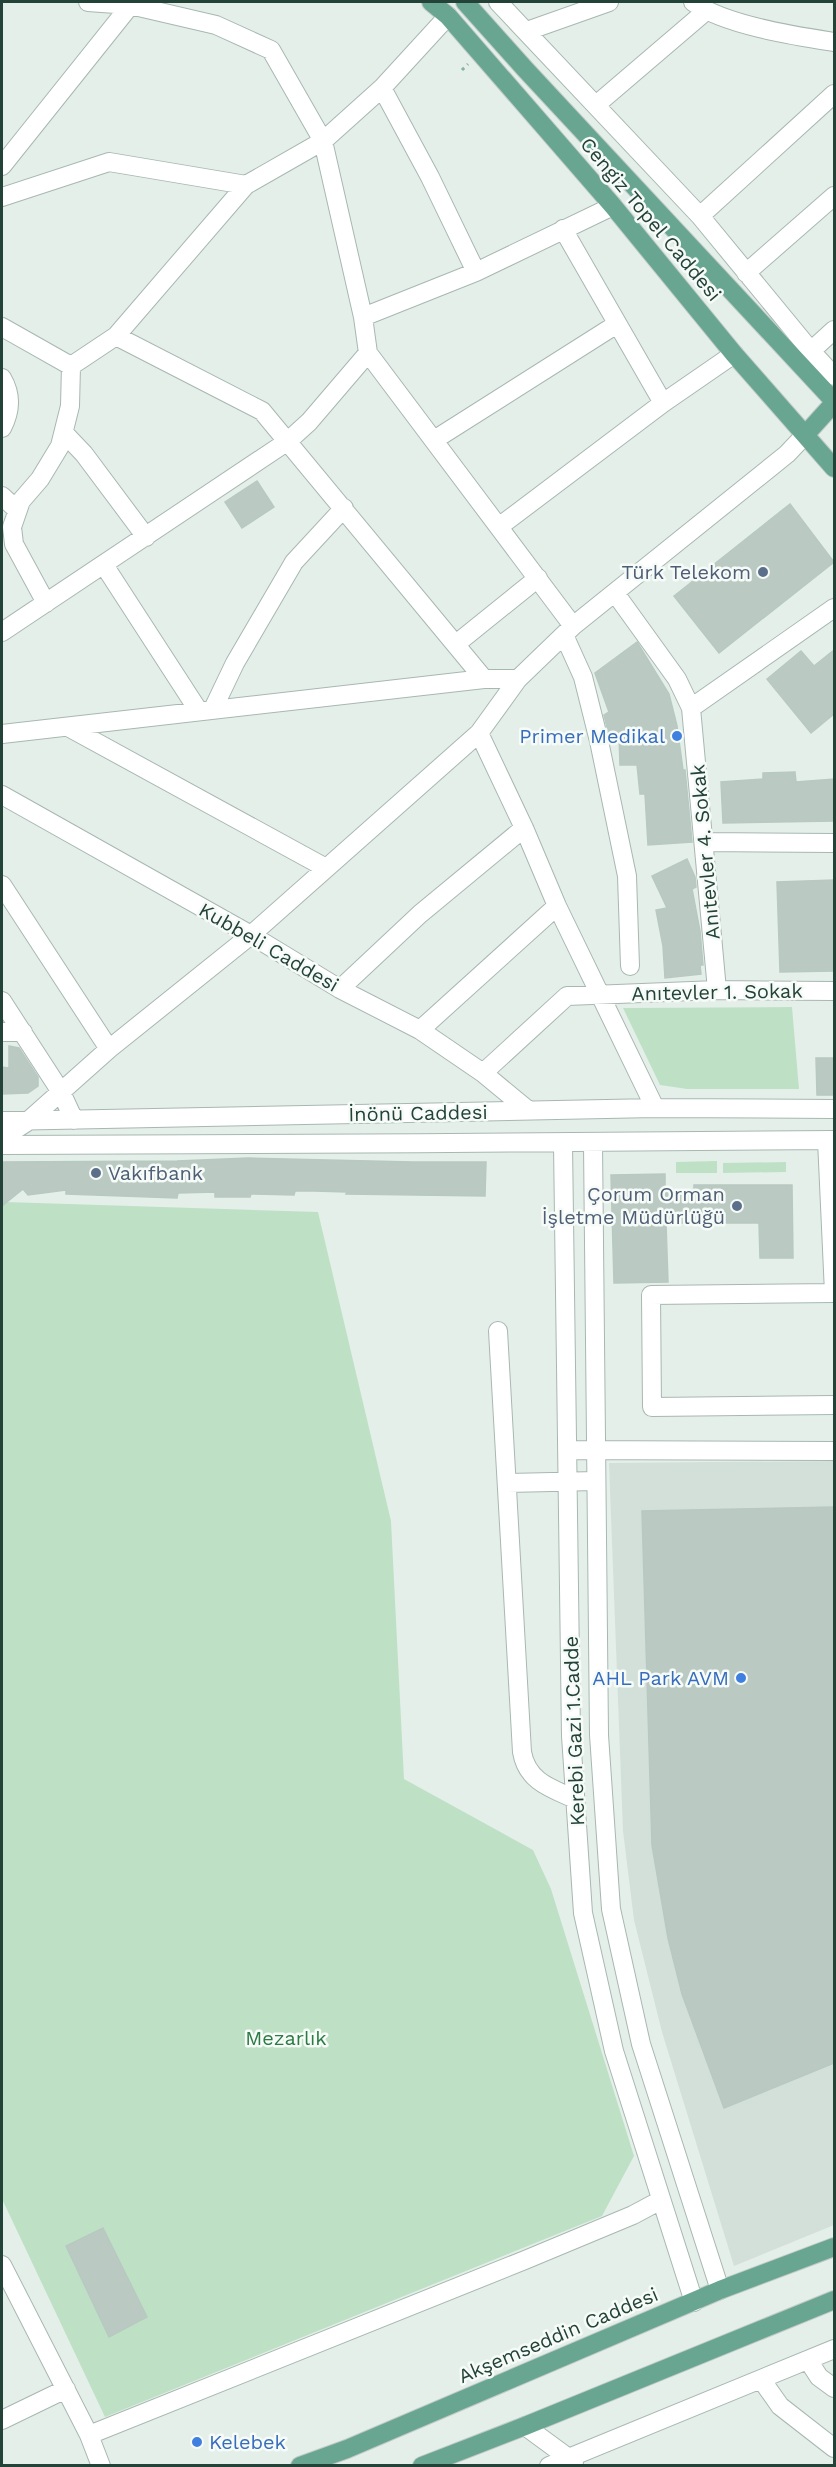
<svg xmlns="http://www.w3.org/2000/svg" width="836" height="2467" viewBox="0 0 836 2467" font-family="'Work Sans',sans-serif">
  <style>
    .built { fill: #d3dfd9 }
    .green { fill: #bee1c5 }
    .building { fill: #bacac3; stroke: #b7c9c1; stroke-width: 1.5 }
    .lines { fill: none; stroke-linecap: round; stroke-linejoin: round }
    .minor-casing { stroke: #a7b8b1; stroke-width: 20 }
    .major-casing { stroke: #c1cac7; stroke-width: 20 }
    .path { stroke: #85b4a2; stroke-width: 3; stroke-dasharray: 3 4.5; stroke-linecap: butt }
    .minor { stroke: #fff; stroke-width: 18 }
    .major { stroke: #68a692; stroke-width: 18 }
    .service-dot { fill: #5c6f8a; stroke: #f6fbf8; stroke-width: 2 }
    .shop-dot { fill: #3f7fe0; stroke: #f6fbf8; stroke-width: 2 }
    .labels { text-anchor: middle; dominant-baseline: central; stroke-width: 5; stroke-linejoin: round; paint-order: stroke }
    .street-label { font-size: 20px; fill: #234238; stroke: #f6fbf8 }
    .service-label { font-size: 20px; fill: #4e5e75; stroke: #f6fbf8; text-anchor: end }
    .shop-label { font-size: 20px; fill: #366cbe; stroke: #f6fbf8; text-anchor: end }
    .park-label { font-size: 20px; fill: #2b7b45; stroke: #f6fbf8 }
  </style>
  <rect width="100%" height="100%" fill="#e5efea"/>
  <path class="built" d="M834,1461V2225L734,2266L662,2032L634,1920L623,1831L609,1463Z"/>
  <path class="green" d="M792,1007L799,1089H687L660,1085L623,1008Z
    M717,1161V1173H676V1162Z
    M786,1162V1172L723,1173V1163Z
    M6,1202L318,1212L391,1521L404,1779L533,1850L551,1889L634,2156L602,2216L105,2417L2,2199V1206Z"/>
  <path class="building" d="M257,481L274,507L242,528L225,502Z
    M790,504L834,562L719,653L674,596Z
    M637,642L669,694L677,726L683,770H685L692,842L648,845L645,794H640L637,765H620L619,734L609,735L604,715L609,712L595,673Z
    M834,650V714L811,733L767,679L801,651L814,666Z
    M795,772L796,782L834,779V821L723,823L721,782L763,779V773Z
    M687,859L695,877L696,887L692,889L700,931L703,965H700L701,974L665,978L663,946L656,910L667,908L652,876Z
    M834,880V971L780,972L777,882Z
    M9,1046L19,1048L38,1077V1086L28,1093L2,1094V1067L9,1068Z
    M816,1058H834V1095H817Z
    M248,1158L413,1162H486L485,1196L346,1194L347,1192L314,1191H295L294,1195L251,1194L250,1197H215V1192L178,1193L177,1198L66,1194V1190L28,1195L23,1189L2,1206V1162L177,1161Z
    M665,1174V1190H694V1185H792L793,1258H760L759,1223H666L668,1282L614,1283L611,1175Z
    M834,1507V2063L724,2108L682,1994L668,1938L652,1845L642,1511Z
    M103,2228L147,2317L109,2337L66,2246Z"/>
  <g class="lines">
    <g class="minor-casing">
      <path id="minor" d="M88,2L130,5L216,25L271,50L323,141L363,317L368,353L573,626
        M498,2L700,216L811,351L834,376
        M693,2C724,25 796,36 834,42
        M527,31L609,2
        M382,88L430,177L476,272
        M596,105L706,11
        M2,166L133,2
        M2,197L109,162L246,185
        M700,216L834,94
        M563,229L663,403
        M746,273L834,196
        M363,317L476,272L613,206
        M2,327L71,366L116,336L246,185L323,141L382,88L448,16
        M116,336L262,411L484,679
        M811,351L834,330
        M2,378C12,395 11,411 2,428
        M64,433L84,454L146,537
        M434,440L617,324
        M2,496L17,510
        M500,526L663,403L734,354
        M104,565L198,710
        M615,593L677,679L691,708L717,990
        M46,603L14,544L12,527L21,501L40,479L60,446L70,406L71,366
        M2,632L288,441L309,422L368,353
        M564,635L583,677L599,741L627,876L630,966
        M456,644L538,578
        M691,708L834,608
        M213,709L235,663L294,562L344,508
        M70,728L326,868
        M479,733L524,828L557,906L655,1108
        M2,734L484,679H518
        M2,795L251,935L340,989L420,1030L483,1073L529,1111
        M705,842L834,843
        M2,885L109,1049
        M340,989L420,914L524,828
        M2,1001L61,1092L74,1120
        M420,1030L557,906
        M2,1032H23
        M483,1073L567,996L717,990L834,991
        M2,1121L655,1108L834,1109
        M2,1138L27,1122L109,1049L251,935L479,733L518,679L573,626L787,454L806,434
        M827,1140L834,1293
        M563,1144L571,1736L583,1913L614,2051L694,2302
        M593,1144L599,1735L611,1909L641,2044L720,2290
        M2,1145C279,1143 557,1144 834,1140
        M834,1293L651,1295L652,1407L834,1405
        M498,1331L522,1752C527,1781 550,1788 575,1799
        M567,1450L834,1451
        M507,1483L596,1481
        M2,2265L89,2435L101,2466
        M808,2360L819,2377L834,2388
        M761,2379L780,2406L834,2448
        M2,2420L66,2389
        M525,2426L574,2462
        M89,2435L525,2260L633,2215L661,2200
        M549,2466L834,2349"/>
    </g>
    <g class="major-casing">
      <path id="major" d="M431,2L448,16L613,206L734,354L834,468
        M465,2L525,69L834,401
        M806,434L834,403
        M300,2466L347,2449L720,2290L834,2247
        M422,2466L525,2426L834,2300"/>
    </g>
    <path class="path" d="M462,70L468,64"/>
    <use href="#minor" class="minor"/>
    <use href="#major" class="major"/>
  </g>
  <g class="service-dot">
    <circle cx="763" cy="572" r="6"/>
    <circle cx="96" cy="1173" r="6"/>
    <circle cx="737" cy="1206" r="6"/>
  </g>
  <g class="shop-dot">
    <circle cx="677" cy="736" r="6"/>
    <circle cx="741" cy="1678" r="6"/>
    <circle cx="197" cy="2442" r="6"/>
  </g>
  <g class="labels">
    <g class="street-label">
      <text transform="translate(651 219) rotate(50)">Cengiz Topel Caddesi</text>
      <text transform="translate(705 852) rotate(-95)">Anıtevler 4. Sokak</text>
      <text transform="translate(269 947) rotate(30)">Kubbeli Caddesi</text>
      <text transform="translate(717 992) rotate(-1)">Anıtevler 1. Sokak</text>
      <text transform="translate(418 1113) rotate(-1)">İnönü Caddesi</text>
      <text transform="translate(574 1731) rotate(-92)">Kerebi Gazi 1.Cadde</text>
      <text transform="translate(558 2335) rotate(-23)">Akşemseddin Caddesi</text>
    </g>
    <g class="service-label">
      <text x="751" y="572">Türk Telekom</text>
      <text x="108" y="1173" text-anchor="start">Vakıfbank</text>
      <text x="725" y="1194">Çorum Orman<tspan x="725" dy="23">İşletme Müdürlüğü</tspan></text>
    </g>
    <g class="shop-label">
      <text x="665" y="736">Primer Medikal</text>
      <text x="729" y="1678">AHL Park AVM</text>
      <text x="209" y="2442" text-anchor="start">Kelebek</text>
    </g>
    <g class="park-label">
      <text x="286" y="2038">Mezarlık</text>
    </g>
  </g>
  <rect width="836" height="2467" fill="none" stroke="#234238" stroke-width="6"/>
</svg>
